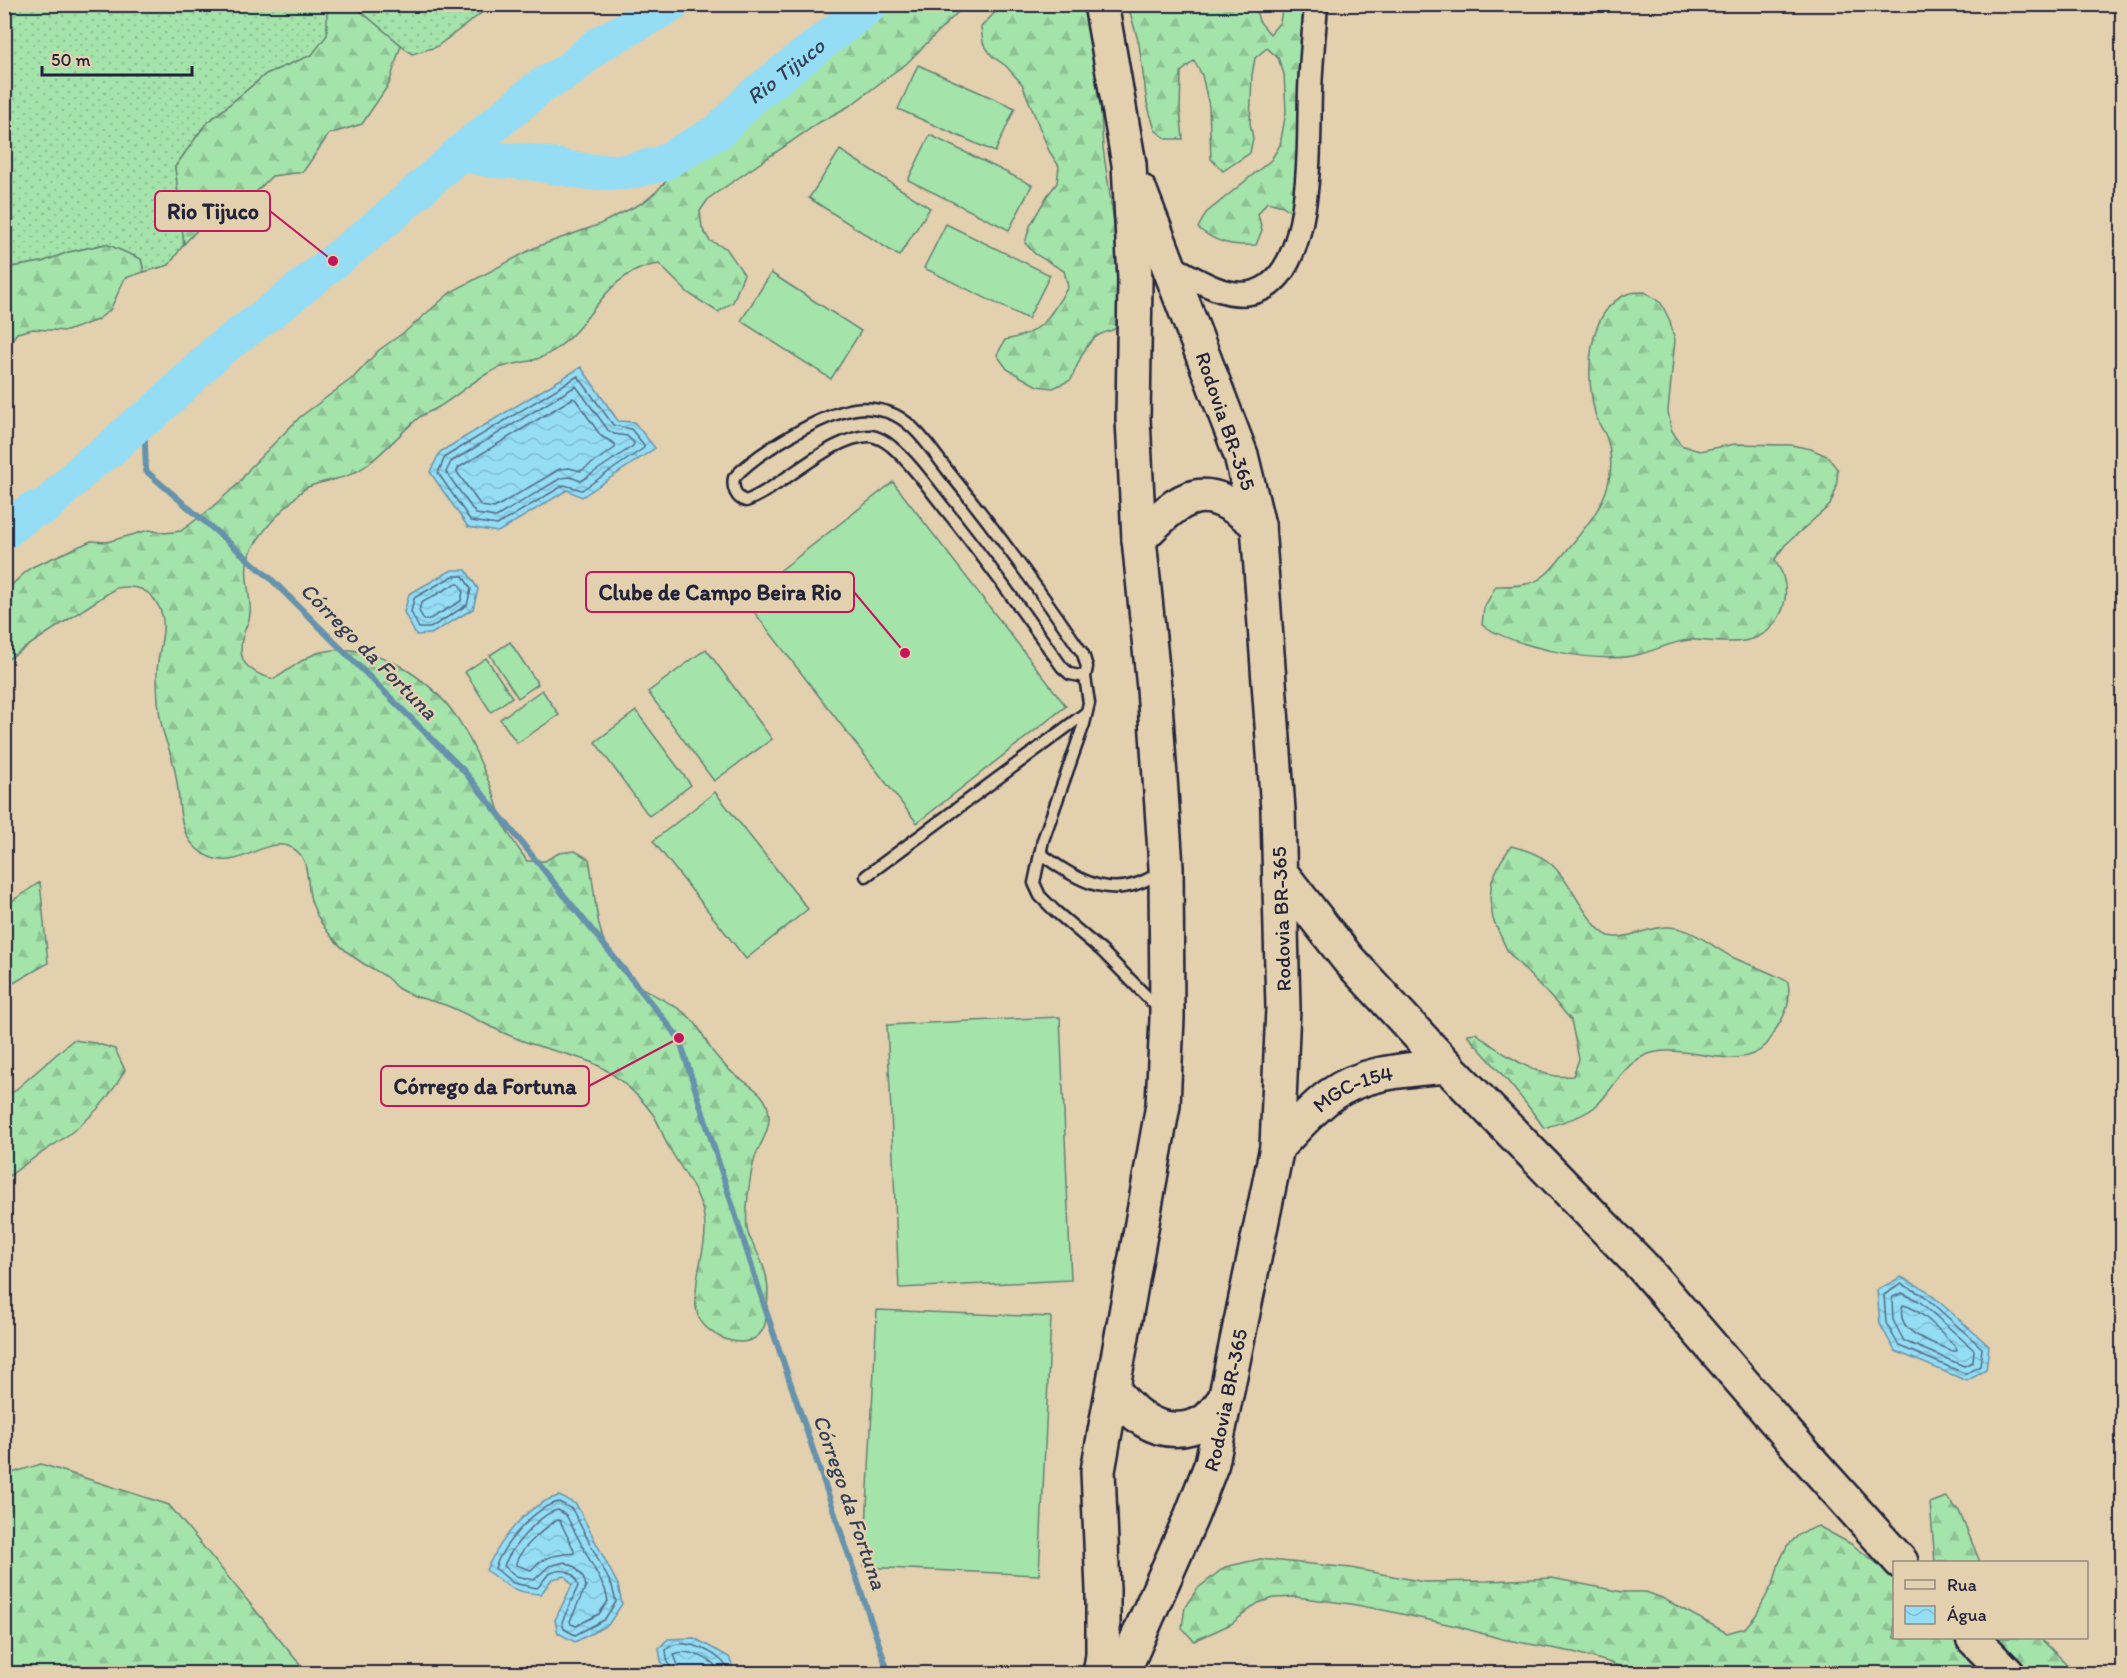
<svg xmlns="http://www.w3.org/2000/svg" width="2127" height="1678" viewBox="0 0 2127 1678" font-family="Itim,sans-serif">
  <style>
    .grass { fill: url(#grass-dots); stroke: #638272; stroke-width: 1.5 }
    .forest { fill: url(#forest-firs); stroke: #638272; stroke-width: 1.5 }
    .garden { fill: #a4e3aa; stroke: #638272; stroke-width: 1.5 }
    .water { fill: url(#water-waves); stroke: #6692ab; stroke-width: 1.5 }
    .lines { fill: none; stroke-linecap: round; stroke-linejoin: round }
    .shore { stroke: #506d85; stroke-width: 1.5 }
    .stream { stroke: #6692ab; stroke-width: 6 }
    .river { stroke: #94ddf5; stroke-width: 36 }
    .service-casing { stroke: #22223b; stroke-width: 15 }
    .minor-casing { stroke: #22223b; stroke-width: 27 }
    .primary-casing { stroke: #22223b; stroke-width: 38 }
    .service { stroke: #e2d0ae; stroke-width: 10 }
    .minor { stroke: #e2d0ae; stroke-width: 22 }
    .primary { stroke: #e2d0ae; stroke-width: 33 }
    .labels { text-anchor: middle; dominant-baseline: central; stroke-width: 5; stroke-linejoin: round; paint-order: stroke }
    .street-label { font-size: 21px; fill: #22223b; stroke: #e2d0ae }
    .water-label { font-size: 22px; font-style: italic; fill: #333e57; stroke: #e2d0ae }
    .leader { fill: none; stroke: #c2185b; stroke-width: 2 }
    .callout-dot { fill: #c2185b; stroke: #e2d0ae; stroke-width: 2 }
    .callout { fill: #e2d0ae; stroke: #c2185b; stroke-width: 2 }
    .callout-label { font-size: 22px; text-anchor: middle; font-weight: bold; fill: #22223b }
  </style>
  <defs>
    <pattern id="grass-dots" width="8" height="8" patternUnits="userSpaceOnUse" patternTransform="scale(1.5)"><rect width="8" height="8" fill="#a4e3aa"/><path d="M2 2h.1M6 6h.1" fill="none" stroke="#8dc293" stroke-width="1.8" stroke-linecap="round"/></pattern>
    <pattern id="forest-firs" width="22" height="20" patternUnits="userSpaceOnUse" patternTransform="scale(1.5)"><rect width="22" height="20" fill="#a4e3aa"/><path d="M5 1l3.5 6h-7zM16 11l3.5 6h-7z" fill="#8dc293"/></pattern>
    <pattern id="water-waves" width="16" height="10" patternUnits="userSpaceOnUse" patternTransform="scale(1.5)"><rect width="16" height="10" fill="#94ddf5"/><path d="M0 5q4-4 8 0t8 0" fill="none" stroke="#7fbdd3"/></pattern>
  </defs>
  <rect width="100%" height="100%" fill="#e2d0ae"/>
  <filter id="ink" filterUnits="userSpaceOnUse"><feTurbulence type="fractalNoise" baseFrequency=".0167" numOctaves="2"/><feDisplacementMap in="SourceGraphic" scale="12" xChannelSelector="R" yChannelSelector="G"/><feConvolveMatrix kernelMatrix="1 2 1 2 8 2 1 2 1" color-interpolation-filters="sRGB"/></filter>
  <g filter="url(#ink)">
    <path class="grass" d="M5,5H492L436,47L412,54L353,5L312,55L266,74L205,125L175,167L184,244L169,265L144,272L141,259L105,244L69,252L42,262L5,268Z"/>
    <path class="forest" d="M353,5L401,45L389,84L362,124L329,134L303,172L272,176L242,206L224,202L184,244L175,167L205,125L266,74L312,55L327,35V11Z
      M892,5H965L906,64L893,73L851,105L820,122L709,198L700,211L702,228L710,241L726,248L744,274L733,302L718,312L688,293L659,264C603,271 594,325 553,351C531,366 515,360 494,370C473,380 456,397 437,408C430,412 422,414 417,419C400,434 385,451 367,465C346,481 330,478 308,487C301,490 296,497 291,502C275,517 261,532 251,551C239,573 256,604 248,622C234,654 240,671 274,679C289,671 304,656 321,652C350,646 376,652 400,666C454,697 468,733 491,787C497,802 500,821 509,834C514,843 521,852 527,861H545L559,853L575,851L589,859C596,893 594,930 613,960C632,993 673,997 695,1023C702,1031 706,1043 713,1052C720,1061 728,1070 738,1077C752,1087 768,1095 769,1115C770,1130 761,1142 756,1155C750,1171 744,1216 748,1233C749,1238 753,1243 755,1248C766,1269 770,1283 767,1306C766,1314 767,1324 762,1331C747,1354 707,1337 698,1316C694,1305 696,1292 697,1281C699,1264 705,1247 705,1230C706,1197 682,1172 667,1144C662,1134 659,1122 652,1113C638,1094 615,1073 593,1063C569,1053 542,1049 518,1039C494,1030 472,1016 448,1006C432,1000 413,998 399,989C391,984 393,982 386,977C379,972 371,968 364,964C341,949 323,932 313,906C304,887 314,855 288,846C266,839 244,863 221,860C207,859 193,848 187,836C178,818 180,796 176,777C174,759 166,744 162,727C158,710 157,692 157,675C156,653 170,628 159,607C150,588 135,585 116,588L5,661V591L30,568L91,541L107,542L149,530L165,533L181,531L209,510L239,483L249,469L300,417L354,377L379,350L406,331L451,292L536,247L598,225L644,202L657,191L691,154L721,133L761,98L802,65L847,35L861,23Z
      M1002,5H1084L1099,83L1103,148L1117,242L1123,320C1111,334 1114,328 1099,335C1085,342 1077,366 1071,380L1053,388L1037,386L1007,369L997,355L1005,340C1045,332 1047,319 1068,287L1064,271L1035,254L1025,243L1030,226L1047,196L1057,183L1059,166L1049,151L1022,84L1006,66L992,56L983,43L981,27Z
      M1128,5H1252L1255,6L1259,21L1270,34L1280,22L1283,5H1309L1297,216L1283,206L1267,202L1258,214L1262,230L1256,245C1232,246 1216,243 1198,228L1206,213L1271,160L1280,145L1286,112L1284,74L1278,58L1267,48L1255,58L1252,75L1250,123L1253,138L1250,153L1223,171L1211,159L1209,106L1202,75L1194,61L1181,72L1180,109L1183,139H1167L1155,130L1147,103L1139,44Z
      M106,244L141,259L144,272L125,278L110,310L97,320L67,331L33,329L17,333L5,349V268L42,262L69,252Z
      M1645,292L1661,303L1670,321L1675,340L1668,411L1671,429L1681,445L1699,451L1735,444L1791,445L1811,449L1827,456L1838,470L1836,489L1830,505L1785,545L1775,559C1777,564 1781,570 1783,576C1792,606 1775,636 1744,641C1733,643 1718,642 1707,641C1701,641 1695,639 1689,640C1669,642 1651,653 1632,656C1593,663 1515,647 1482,625L1484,608L1496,586C1539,587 1543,580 1568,549C1586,527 1607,503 1610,474C1612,462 1610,445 1605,434C1601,427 1597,421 1595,413C1586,377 1585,312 1627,294C1632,292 1639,292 1645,292Z
      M1511,846C1561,857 1563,881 1589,917C1594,924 1601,933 1609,936C1625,941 1650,926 1668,927C1694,928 1712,947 1734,958C1752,966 1771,972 1788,982C1791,1002 1787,1012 1776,1029C1773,1034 1770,1041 1766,1045C1736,1077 1678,1037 1642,1057C1622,1067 1613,1089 1598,1104C1585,1117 1561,1122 1544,1128C1526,1102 1504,1076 1483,1053C1477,1046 1472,1042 1467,1034L1476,1033C1495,1049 1530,1072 1555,1076C1560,1077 1567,1076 1573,1076L1579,1059L1571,1020L1560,1007L1508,952L1493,919L1490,899L1492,880L1501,861Z
      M40,882L48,963L5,988V906Z
      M73,1040L95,1043L115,1049L125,1070C113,1092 97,1112 77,1128C54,1147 27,1160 5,1180V1099Z
      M41,1464L169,1505L307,1673H5V1475Z
      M1946,1497L1959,1511L1980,1562H1935L1930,1503Z
      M1818,1526L1851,1544L1894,1576V1638H2040L2076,1673H2030L2000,1644L1983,1648L1973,1665L1974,1673H1637L1608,1662L1573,1652L1502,1639L1456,1626L1388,1611L1351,1604L1296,1597L1274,1598L1258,1603L1231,1624L1194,1641L1182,1628L1185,1607L1197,1589L1225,1567L1260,1559L1351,1568L1424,1582L1488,1581L1552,1578L1622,1592H1646L1662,1598L1727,1633L1745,1628L1756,1615L1774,1581L1779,1563L1787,1546L1801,1533Z"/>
    <path class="garden" d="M918,65L1015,108L995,152L898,109Z
      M930,135L1032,185L1009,230L908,180Z
      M840,150L930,208L899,256L809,198Z
      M946,224L1050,275L1028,319L924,268Z
      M771,273L861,331L831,379L741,321Z
      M893,482L1066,706L917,823L744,599Z
      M510,642L538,684L518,698L490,655Z
      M706,649L772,739L714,781L648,692Z
      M486,658L512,697L491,712L465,672Z
      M542,690L559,715L517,743L500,719Z
      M636,711L691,785L649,816L595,742Z
      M715,792L808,909L746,959L653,841Z
      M1060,1017L1071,1280L899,1288L887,1025Z
      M877,1310L1051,1317L1039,1575L864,1567Z"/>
    <path class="water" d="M581,367L618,421L634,422L655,448L582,497L567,490L498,532L468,527L430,472L440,452Z
      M452,570H466L478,589L473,609L431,634L416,635L404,612L409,594Z
      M1901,1277L1926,1290L1989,1346L1986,1370L1967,1381L1895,1351L1880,1324L1877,1290Z
      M559,1496L576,1504L618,1585L622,1604L608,1625L575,1642L558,1633L555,1620L572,1585L565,1576L552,1579L541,1594C515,1593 506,1586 486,1570C500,1541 526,1504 559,1496Z
      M694,1638L729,1657L735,1673H669L661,1661L659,1648L668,1639Z"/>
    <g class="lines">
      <path class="shore" d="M578,376L613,425L631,429L644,445V448L582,490L564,485L497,525L471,521L438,473L445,457Z
        M576,386L608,430L614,434L627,436L634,443L633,446L581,481L570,477L561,478L496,517L476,514L446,472L451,462Z
        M573,398L576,400L601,436L615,444V448L581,471L569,468L560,469L494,508L481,506L457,472L458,468Z
        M453,576H463L471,589L467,605L430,628H419L411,612L414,598Z
        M455,584H459L463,591L461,601L428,620H424L419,611L421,603Z
        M1901,1284L1923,1295L1982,1348L1980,1366L1966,1374L1899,1346L1886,1323L1884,1295Z
        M1902,1293L1919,1301L1974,1350L1973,1362L1964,1366L1904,1341L1893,1320L1892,1299L1893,1297Z
        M1903,1305C1920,1308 1943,1334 1956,1347L1957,1351H1953C1934,1343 1893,1333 1903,1305Z
        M559,1502L572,1509L612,1586L616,1602L604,1620L575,1635L564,1629L562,1622L578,1586C575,1572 564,1567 551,1573C545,1576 542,1584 537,1588L513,1583L495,1568C502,1546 535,1506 559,1502Z
        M558,1510L566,1515L605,1589L608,1601L599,1614L576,1626L571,1624L570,1621L586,1586L583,1577L575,1567L565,1562L549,1566L534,1580L516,1576L504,1566C510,1549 540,1513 558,1510Z
        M557,1520L560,1521L574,1550V1553C555,1555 545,1555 531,1570L516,1565C516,1552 546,1527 557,1520Z
        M673,1674L667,1659L666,1650C680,1636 709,1649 722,1661C726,1664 727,1669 729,1674
        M681,1674L674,1654C688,1648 715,1659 721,1674"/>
      <path class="stream" d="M144,420L146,471L270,578L464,771L679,1038L766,1311L889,1674"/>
      <g class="river">
        <path id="s1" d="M460,153L494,160L529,162L589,172H626L661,164L719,131L753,96L871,4"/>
        <path d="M4,532L32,510L45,507L89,464L108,451L138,423L151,415L219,350L285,301L389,217L460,153L540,87L569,70L598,45L672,4"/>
      </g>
      <g class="service-casing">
        <path id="service" d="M1085,677L1070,674L1062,667C1023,612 984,557 942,505C926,485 911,463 891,446C886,442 878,437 871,436C833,434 782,488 746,501C736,499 732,487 734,478C756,453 822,414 855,409C867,407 885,410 895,415C917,426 933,452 948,471C996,530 1040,591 1083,654L1087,667L1085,677L1089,703L1084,724L1043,840L1034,883L1040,896L1055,911L1102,951L1159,1009
          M1040,853C1078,882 1116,904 1161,871
          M866,876L1087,712"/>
      </g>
      <g class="minor-casing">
        <path id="minor" d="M1169,265C1193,277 1222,298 1250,293C1316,282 1308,141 1310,91C1311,62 1314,33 1316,4"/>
      </g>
      <g class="primary-casing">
        <g id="primary">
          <path d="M1139,539C1184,493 1204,478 1258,525"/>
          <path d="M1280,872L1348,959L1447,1066L1643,1267L1806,1456L1901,1562"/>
          <path id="s2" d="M1277,1147C1294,1130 1311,1109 1331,1095C1365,1071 1407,1070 1447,1066"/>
          <path d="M1113,1389C1132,1415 1158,1437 1192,1427C1199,1425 1207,1421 1212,1415C1216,1411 1220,1405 1224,1400"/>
          <path d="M1973,1638L2008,1674"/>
          <path d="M1100,1674L1103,1655V1590L1098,1471L1163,1105L1167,1018L1166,867L1154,688L1139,539L1133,419L1135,279L1129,164L1101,4"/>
          <path id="s3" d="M1122,1674L1191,1517L1212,1463L1277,1147L1283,1008L1278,810L1258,525L1241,455L1140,191"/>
        </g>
      </g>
      <use href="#service" class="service"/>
      <use href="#minor" class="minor"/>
      <use href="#primary" class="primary"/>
    </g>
  </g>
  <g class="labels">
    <g class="street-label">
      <text transform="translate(1226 421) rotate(71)">Rodovia BR-365</text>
      <text transform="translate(1281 919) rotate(-92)">Rodovia BR-365</text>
      <text stroke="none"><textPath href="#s2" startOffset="98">MGC-154</textPath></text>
      <text stroke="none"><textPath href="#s3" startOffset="294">Rodovia BR-365</textPath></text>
    </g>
    <g class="water-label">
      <text stroke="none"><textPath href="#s1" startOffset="360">Rio Tijuco</textPath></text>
      <text transform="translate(369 651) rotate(45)">Córrego da Fortuna</text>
      <text transform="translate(850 1502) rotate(71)">Córrego da Fortuna</text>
    </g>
  </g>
  <path class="leader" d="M333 261L270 211M905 653L854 592M679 1038L589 1086"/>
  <g class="callout-dot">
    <circle cx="333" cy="261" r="6"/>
    <circle cx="905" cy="653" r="6"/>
    <circle cx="679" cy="1038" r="6"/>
  </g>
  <g class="callout">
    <rect x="155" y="191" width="115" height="40" rx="6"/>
    <rect x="586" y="572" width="268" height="40" rx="6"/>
    <rect x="381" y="1066" width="208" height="40" rx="6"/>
  </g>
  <g class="callout-label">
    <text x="213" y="219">Rio Tijuco</text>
    <text x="720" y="600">Clube de Campo Beira Rio</text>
    <text x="485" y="1094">Córrego da Fortuna</text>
  </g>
  <rect width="2127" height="1678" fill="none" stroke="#e2d0ae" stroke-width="24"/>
  <rect x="12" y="12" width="2103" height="1654" fill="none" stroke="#22223b" stroke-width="2" filter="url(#ink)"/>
  <rect x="1893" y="1561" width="195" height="78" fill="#e2d0ae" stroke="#958a80" stroke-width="1.5"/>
  <rect x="1905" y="1580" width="30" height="9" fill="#e2d0ae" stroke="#958a80" stroke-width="1.5"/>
  <text x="1947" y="1591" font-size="18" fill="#22223b">Rua</text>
  <rect x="1905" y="1606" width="30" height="18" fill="url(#water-waves)" stroke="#958a80" stroke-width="1.5"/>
  <text x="1947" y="1621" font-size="18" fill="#22223b">Água</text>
  <path d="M42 66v9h150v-9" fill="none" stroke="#22223b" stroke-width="3"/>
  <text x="51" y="66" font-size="18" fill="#22223b" stroke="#e2d0ae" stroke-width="4.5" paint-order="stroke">50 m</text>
</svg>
